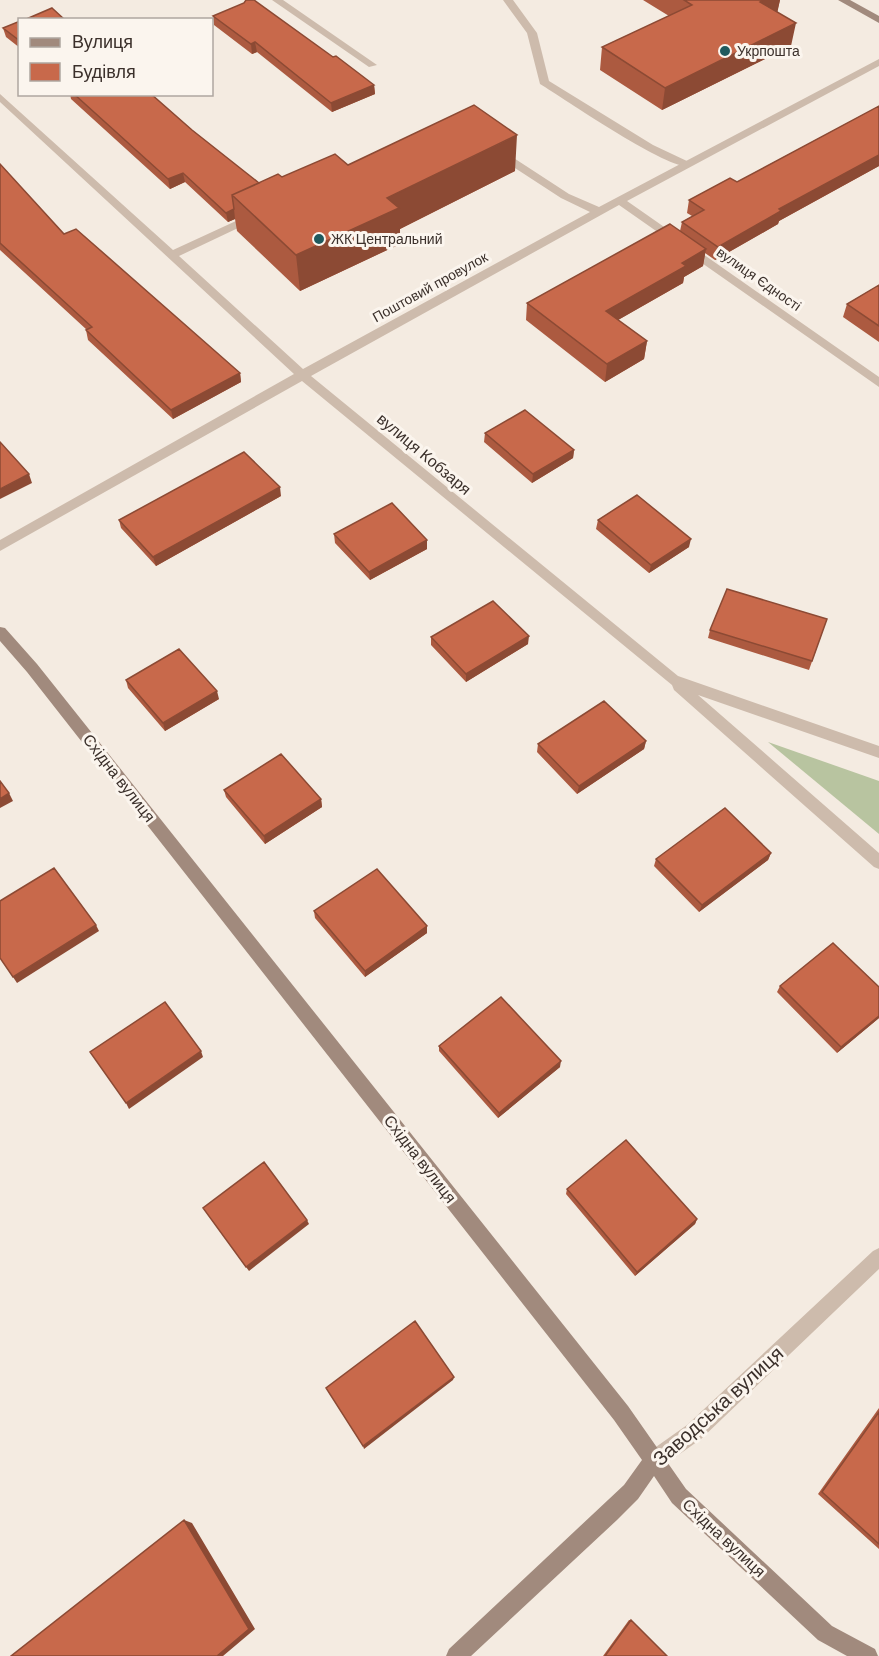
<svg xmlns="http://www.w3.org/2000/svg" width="879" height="1656" viewBox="0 0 879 1656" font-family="'DM Sans',sans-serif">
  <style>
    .green { fill: #b8c4a0 }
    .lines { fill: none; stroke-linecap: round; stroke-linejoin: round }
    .lane { fill: #cdbbac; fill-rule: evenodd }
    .street { fill: #cdbbac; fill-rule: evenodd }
    .secondary { fill: #a18a7d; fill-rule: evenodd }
    .wall { fill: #ac5a40 }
    .shaded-wall { fill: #8c4a34 }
    .building { fill: #c8694b; stroke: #8c4a34; stroke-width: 1.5 }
    .poi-dot { fill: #1f5a5e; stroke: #fbf5ee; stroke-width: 2 }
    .labels { text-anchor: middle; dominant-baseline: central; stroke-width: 6; stroke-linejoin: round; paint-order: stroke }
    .far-poi-label { font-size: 14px; fill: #3b302b; stroke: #fbf5ee; text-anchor: start }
    .far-street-label { font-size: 14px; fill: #3b302b; stroke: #fbf5ee }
    .street-label { font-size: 16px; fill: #3b302b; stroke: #fbf5ee }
    .near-street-label { font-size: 20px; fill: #3b302b; stroke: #fbf5ee }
  </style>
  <rect width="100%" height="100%" fill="#f4ebe1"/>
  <path class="green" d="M768,742L879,781V834Z"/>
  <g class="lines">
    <path class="lane" d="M503,0H513L537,33L549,81L653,145L689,162V166C667,170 565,99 540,84L527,33Z"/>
    <path class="street" d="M272,0H283L377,65L369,67Z
      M879,59V66L627,201L879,377V387L619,205L311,376L678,676L879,746V758L698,695L879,853V869L874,867L674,690L672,685L302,381L0,551V540L294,374L0,102V94L173,250L249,215H257V219L179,256L303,369L590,212L561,198L495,155V151H503L569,194L599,207Z
      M879,1248V1269L701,1439L660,1468L653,1471L646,1468L643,1461L646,1454L687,1425L873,1251Z"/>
    <path class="secondary" d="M838,0H850L879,16V23Z
      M0,627L5,628L37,664L628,1406L686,1489L832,1626L875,1649L878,1656H847L818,1640L672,1503L654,1476L638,1499L617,1520L471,1656H446L449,1649L624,1485L642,1460L614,1420L27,672L0,641Z"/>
  </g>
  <path class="wall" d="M643,0H780L777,12L791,46L662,110L600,70L602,47L669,16Z
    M213,16L374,85L375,94L332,112L257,52L252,54L214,25Z
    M20,21V48L6,37L3,28Z
    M70,94H151L192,130L259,183L282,177L348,165L515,171L400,229V244L300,291L237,231L235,219L228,222L185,182L170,189L71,99Z
    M879,106V166L779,221L778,224L715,260L705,253L703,266L684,277L683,283L618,320L647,341L644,359L605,382L526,320L527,303L680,231L682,222L692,216L687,213L689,200L737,182Z
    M0,164L64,234L240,373L241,382L173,419L88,340L86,330H87L0,250Z
    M879,285V342L843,317L847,304Z
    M485,433L574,450L573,458L532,483L484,442Z
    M281,496L156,566L121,528L119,520Z
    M598,520L689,547L649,573L596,529Z
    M334,534L427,549L370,580L335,543Z
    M827,619L809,670L708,638L710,630Z
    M431,637L528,644L466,682L431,645Z
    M126,680L219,699L165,731L128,688Z
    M646,741L644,749L577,794L537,752L538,744Z
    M224,790L321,799L322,807L265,844L226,797Z
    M771,853L768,860L699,912L654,866L656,859Z
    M314,911L427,926V933L365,977L315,918Z
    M780,986L879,987V1018L837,1053L777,992Z
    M439,1046L560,1067L498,1118L439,1051Z
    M567,1189L697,1219L695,1224L635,1276L566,1194Z
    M879,1408V1549L818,1494Z
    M629,1620H631L667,1656H603Z"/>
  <path class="shaded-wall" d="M763,0H780L777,14L760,2Z
    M796,23L791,46L662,110L665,88Z
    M255,42L257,52L252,54L251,44Z
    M374,85L375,94L332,112L331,103Z
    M517,135L515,171L400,229V244L300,291L296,255L387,198Z
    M879,155V166L779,221L778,224L715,260L718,247L779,209Z
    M183,173L185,182L170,189L168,179Z
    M234,209L235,219L228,222L226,213Z
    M706,249L703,266L684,277L683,283L604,328L606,311L682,263Z
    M647,341L644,359L605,382L607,364Z
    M240,373L241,382L173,419L171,410Z
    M574,450L573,458L532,483L533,474Z
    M29,474L32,483L0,499V489Z
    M280,487L281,496L156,566L153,557Z
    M691,539L689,547L649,573L651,565Z
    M427,540V549L370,580L369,572Z
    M529,636L528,644L466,682V674Z
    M217,691L219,699L165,731L163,723Z
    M646,741L644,749L577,794L579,786Z
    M9,793L13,801L0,808V799Z
    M321,799L322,807L265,844L264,836Z
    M771,853L768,860L699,912L702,905Z
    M96,925L99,931L17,983L13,977Z
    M427,926V933L365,977V971Z
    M879,1016V1018L837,1053L841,1047Z
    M201,1051L203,1057L129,1109L126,1103Z
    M561,1061L560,1067L498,1118L499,1113Z
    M697,1219L695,1224L635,1276L637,1272Z
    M307,1220L309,1224L249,1271L246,1267Z
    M454,1377L453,1380L364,1449L363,1446Z
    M184,1520L192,1523L255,1629L223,1656H217Z"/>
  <path class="building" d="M246,0H254L333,57L336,56L374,85L331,103L255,42L251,44L213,16L244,3Z
    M684,0H763L760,2L796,23L665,88L602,47L692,5Z
    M52,8L65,20H24Z
    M20,21V41L3,28Z
    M74,94H151L192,130L259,183L232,195L234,209L226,213L183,173L168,179Z
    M474,105L517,135L387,198L399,208L296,255L232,195L278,174L282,177L335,154L348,165Z
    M879,106V155L779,209L781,211L718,247L682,222L704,210L689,200L730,178L737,182Z
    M0,164L64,234L76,229L240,373L171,410L86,330L92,327L0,243Z
    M670,224L706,249L682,263L686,266L606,311L647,341L607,364L527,303Z
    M879,285V326L847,304Z
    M525,410L574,450L533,474L485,433Z
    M0,442L29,474L0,489Z
    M244,452L280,487L153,557L119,520Z
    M637,495L691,539L651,565L598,520Z
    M392,503L427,540L369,572L334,534Z
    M727,589L827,619L812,661L710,630Z
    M493,601L529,636L466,674L431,637Z
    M179,649L217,691L163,723L126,680Z
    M604,701L646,741L579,786L538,744Z
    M281,754L321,799L264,836L224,790Z
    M0,781L9,793L0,799Z
    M725,808L771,853L702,905L656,859Z
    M54,868L96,925L13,977L0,958V901Z
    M377,869L427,926L365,971L314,911Z
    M833,943L879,987V1016L841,1047L780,986Z
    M501,997L561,1061L499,1113L439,1046Z
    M165,1002L201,1051L126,1103L90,1052Z
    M626,1140L697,1219L637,1272L567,1189Z
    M264,1162L307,1220L246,1267L203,1208Z
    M415,1321L454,1377L363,1446L326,1388Z
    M879,1412V1544L822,1492Z
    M184,1520L249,1629L217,1656H11Z
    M631,1620L667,1656H605Z"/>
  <g class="poi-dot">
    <circle cx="725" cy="51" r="6"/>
    <circle cx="319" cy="239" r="6"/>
  </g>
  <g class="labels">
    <g class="far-poi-label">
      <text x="737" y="51">Укрпошта</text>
      <text x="331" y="239">ЖК Центральний</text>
    </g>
    <g class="far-street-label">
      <text transform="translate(759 279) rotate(35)">вулиця Єдності</text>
      <text transform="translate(430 287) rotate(-29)">Поштовий провулок</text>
    </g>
    <g class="street-label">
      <text transform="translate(424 454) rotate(40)">вулиця Кобзаря</text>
      <text transform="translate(119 778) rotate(52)">Східна вулиця</text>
      <text transform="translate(420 1159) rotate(52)">Східна вулиця</text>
      <text transform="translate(724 1538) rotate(43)">Східна вулиця</text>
    </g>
    <g class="near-street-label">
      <text transform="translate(718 1406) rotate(-42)">Заводська вулиця</text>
    </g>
  </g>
  <rect x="18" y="18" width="195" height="78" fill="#fbf5ee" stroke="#aea6a0" stroke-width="1.5"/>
  <rect x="30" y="38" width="30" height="9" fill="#a18a7d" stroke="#aea6a0" stroke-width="1.5"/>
  <text x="72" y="48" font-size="18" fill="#3b302b">Вулиця</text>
  <rect x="30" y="63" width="30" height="18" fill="#c8694b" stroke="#aea6a0" stroke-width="1.5"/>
  <text x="72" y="78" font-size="18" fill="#3b302b">Будівля</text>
</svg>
